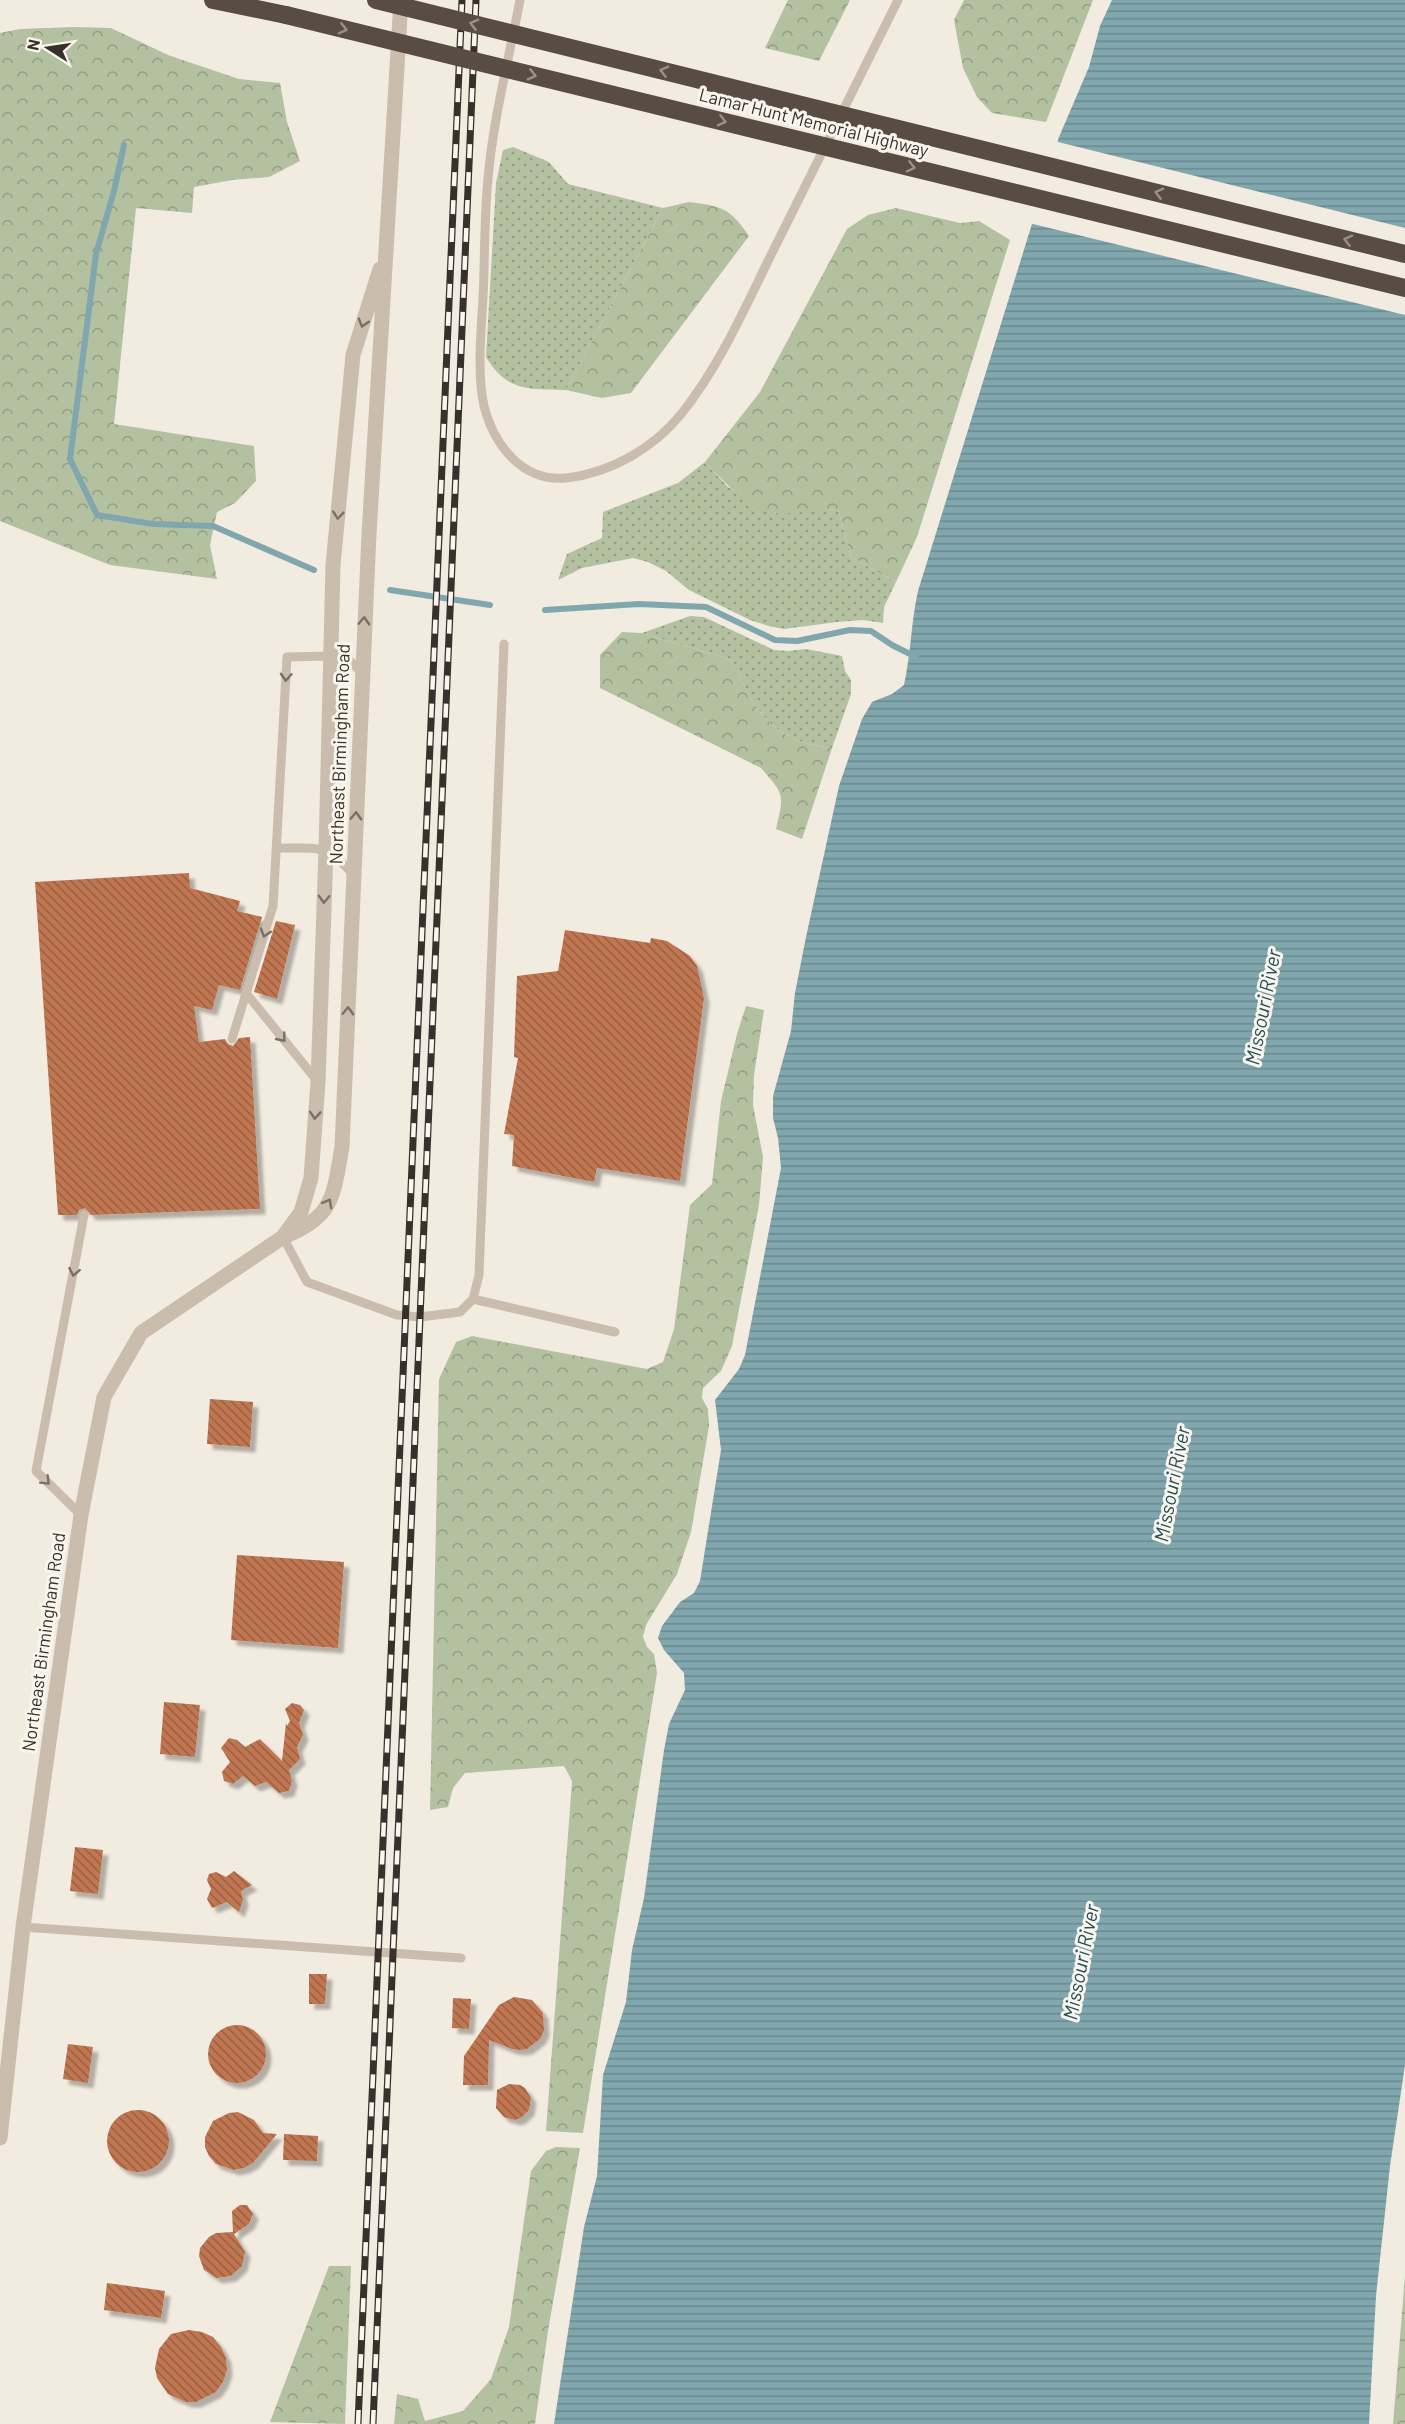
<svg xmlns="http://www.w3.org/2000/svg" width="1405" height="2424" viewBox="0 0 1405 2424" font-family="Barlow,sans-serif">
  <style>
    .grass { fill: url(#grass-dots) }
    .forest { fill: url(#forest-crowns) }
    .water { fill: url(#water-rules) }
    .pier { fill: #f2ebe0 }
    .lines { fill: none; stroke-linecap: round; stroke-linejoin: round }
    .stream { stroke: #81a7ae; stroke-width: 6 }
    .building { fill: url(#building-back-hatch); filter: url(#shadow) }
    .lane { stroke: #cabdad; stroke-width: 9 }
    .street { stroke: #cabdad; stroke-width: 15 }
    .highway { stroke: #594c43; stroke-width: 18 }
    .rail-casing { stroke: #38302b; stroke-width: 7 }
    .rail { stroke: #faf5ed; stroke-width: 4.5; stroke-dasharray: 14; stroke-linecap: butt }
    .highway-bridge { stroke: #594c43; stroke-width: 18 }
    .oneway { stroke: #999087 }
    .oneway2 { stroke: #7a6f66 }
    .labels { text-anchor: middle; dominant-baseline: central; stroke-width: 6; stroke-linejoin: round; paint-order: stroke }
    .street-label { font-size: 18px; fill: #38302b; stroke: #faf5ed }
    .water-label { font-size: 20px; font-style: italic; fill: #224f58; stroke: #faf5ed }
  </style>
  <defs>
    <pattern id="grass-dots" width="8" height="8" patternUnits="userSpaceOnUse" patternTransform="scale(1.5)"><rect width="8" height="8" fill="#b3c1a1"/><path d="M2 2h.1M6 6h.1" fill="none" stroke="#939d83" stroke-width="1.8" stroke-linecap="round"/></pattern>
    <pattern id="forest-crowns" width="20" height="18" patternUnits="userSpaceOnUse" patternTransform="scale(1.5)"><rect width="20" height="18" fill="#b3c1a1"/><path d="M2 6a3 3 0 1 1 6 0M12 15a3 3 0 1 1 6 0" fill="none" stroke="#939d83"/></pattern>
    <pattern id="water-rules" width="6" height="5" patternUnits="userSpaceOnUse" patternTransform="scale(1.5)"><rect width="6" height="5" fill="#81a7ae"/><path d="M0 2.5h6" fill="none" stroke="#6b888e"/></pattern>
    <pattern id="building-back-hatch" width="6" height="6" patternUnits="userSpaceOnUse" patternTransform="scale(1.5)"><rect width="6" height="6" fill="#bf7651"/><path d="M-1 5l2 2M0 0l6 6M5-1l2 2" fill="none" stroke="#9c6143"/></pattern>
    <filter id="shadow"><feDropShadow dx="5.5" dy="5.5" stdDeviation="1.5" flood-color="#0004"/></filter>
  </defs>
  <rect width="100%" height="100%" fill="#f2ebe0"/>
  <path class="grass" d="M513,147L549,162L568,184L663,208L566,390C529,389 507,392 486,357L496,183L503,150Z
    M705,462L728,487L775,513L838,509L851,557L896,582L884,607L883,623L863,620L837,622L784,629L769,626L750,620L689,590L666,571L648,562L633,558L582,568L558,580L567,554L602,538L603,512L678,483Z
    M690,616L704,617L774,650L788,651L806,649L842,656L845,671L851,680V694L832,748C822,746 809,745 799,741C760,725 749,696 732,660L642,633Z"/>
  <path class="forest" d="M788,0H850L819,61L765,48Z
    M964,0H1093L1046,122L992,113L977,97L963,68L954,20Z
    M74,27L111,28L168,55L239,79L280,83L287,122L300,161L269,177L232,180L194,187L192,213L136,208L114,424L254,446L256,481L235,503L217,512L210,545L217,579L110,565L0,521V33L20,29Z
    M689,202C722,206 730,208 749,236L631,393L602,398L566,390L663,208Z
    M896,208L960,223L979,221L1010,240L917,537L896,582L851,557L838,509C818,510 797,514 777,513C750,511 722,480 705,462L760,392L847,229L868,215Z
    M622,632L642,633L732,660C749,696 760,725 799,741C809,745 822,746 832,748L802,839L776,829C784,794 785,795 761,768L600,688V655Z
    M746,1006L764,1010L754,1075L753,1105L763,1157L759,1205L732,1346L721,1371L703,1388L702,1398L708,1409L709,1426L691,1532L677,1574L646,1625L643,1637L647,1647L654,1654L657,1673L583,2133L546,2131L572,1781L564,1766L465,1773L453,1788L448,1807L430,1810L439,1379L456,1342L472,1336L647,1369L663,1362L674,1329L690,1205L712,1184L721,1101L737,1034Z
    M556,2147L580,2148L548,2331L535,2424H394L397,2394L418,2399L425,2421L463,2411L491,2379L509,2327L531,2171L546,2151Z
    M329,2266H351L345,2424L270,2422Z
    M1405,2276V2424H1393Z"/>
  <path class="water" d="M1112,0H1405V2065L1390,2166L1376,2296L1369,2424H554L584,2227L597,2176L603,2075L626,2002L632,1950L644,1898L664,1750L669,1724L685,1690L684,1673L664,1650L658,1638L662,1626L680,1602L694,1593L700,1581L721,1450L715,1400L739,1369L745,1355L781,1168L778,1138L773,1118V1096L791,1031L795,993L806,937L839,786L862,719L872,702L892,694L904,685C911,654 911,622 918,591L1059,137L1089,67L1100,26Z"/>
  <path class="pier" d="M1054,141L1405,228V315L1029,223Z"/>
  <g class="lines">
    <path class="stream" d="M124,145L114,191L96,254L70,459L97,515L153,524L213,526L314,570
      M390,590L490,605
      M545,610L639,604L706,607L775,640L797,641L850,630L871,631L892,645L916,657"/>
  </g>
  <path class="building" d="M189,873L190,888L240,901L237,911L262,917L240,990L219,985L212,1010L194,1006L199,1042L225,1039L228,1044L233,1046L239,1038L250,1037L260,1209L91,1215L85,1208L79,1210L77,1215H58L35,882Z
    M276,921L295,925L277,999L254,992Z
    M565,930L650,943L651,938L667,941L690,956L697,966L704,998L680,1181L597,1168L594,1182L512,1166L514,1135L504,1134L518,1058L514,1057L517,976L558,971Z
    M210,1399L253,1402L250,1447L207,1444Z
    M237,1555L344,1562L338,1648L231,1640Z
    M164,1702L200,1705L195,1757L160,1754Z
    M292,1703L300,1705L304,1710L299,1723L303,1735L297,1747L300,1759L289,1770L292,1781L289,1791L279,1793L266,1782L255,1786L243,1776L233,1784L224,1781L222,1772L230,1762L221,1748L229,1738L237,1740L245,1747L260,1739L282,1761L286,1723L287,1726L290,1721L285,1709Z
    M75,1847L103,1850L98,1894L70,1891Z
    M234,1871L252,1885L241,1891L243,1900L239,1912L227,1902L212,1908L207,1899L211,1889L207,1880L209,1874L216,1872L226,1877Z
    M309,1974H327L325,2004H309Z
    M514,1997L532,2000L543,2013L544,2031L540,2039L527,2049L520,2050L512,2049L489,2040L488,2085H463L464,2056L499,2005Z
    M453,1998L471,1999L469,2029L452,2028Z
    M208 2054a29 29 0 1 1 58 0a29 29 0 1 1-58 0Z
    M68,2044L93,2047L88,2083L63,2079Z
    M509,2084L520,2085L525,2088L531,2098L529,2110L521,2118L515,2120L504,2117L496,2108L497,2090Z
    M107 2141a31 31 0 1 1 62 0a31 31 0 1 1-62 0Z
    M238,2112L254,2120L263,2133L277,2134L253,2163L244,2168L234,2170L216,2164L209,2156L205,2147V2137L213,2121L229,2113Z
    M284,2134L318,2136L317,2161L283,2160Z
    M240,2205H247L253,2214L249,2224L234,2234L245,2252L242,2266L231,2276L217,2278L204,2270L199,2256L200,2248L209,2237L216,2233L233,2232L232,2211Z
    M107,2283L165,2291L161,2318L104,2310Z
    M189,2330L202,2332L213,2337L221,2347L226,2358L227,2370L223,2382L216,2392L196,2402H186L168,2394L157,2378L155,2368L159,2349L171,2334Z"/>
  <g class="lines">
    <path class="lane" d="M520,0C509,59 493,119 488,179C484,219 485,259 483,298C481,331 477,375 484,406C494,445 522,482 566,478C611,473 654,448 682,413C721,364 746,305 774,249C815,166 857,83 898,0
      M277,848C316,849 327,842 354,876
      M246,993L318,1082
      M232,1039L273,906L287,657L332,656L349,660L362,673
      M283,1237L307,1282L397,1315L420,1317L460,1312L473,1299L479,1275L504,644
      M473,1299L615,1332
      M81,1515L36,1471L84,1215
      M23,1927L461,1958"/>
    <path class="street" d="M283,1237L301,1212L311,1178L318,1082L326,850L333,565L353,355L380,269
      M0,2138L23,1927L81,1515L104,1397L141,1333L283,1237C334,1217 333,1197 342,1147L369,534L401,0"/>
    <path class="highway" d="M213,0L286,15"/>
    <g class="rail-casing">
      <path id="rail" d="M358,2424L462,0
        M373,2424L476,0"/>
    </g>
    <use href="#rail" class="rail"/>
    <path class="highway-bridge" d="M376,0L1405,254
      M286,15L1405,288"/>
  </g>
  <defs><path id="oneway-chevron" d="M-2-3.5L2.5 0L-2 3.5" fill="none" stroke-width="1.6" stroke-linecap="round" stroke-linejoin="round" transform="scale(1.5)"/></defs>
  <g class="oneway">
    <use href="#oneway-chevron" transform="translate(474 24) rotate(-166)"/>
    <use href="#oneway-chevron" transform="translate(343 29) rotate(14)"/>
    <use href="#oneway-chevron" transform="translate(664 71) rotate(-166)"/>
    <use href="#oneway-chevron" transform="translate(532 75) rotate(14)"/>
    <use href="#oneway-chevron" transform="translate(722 121) rotate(14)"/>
    <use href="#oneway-chevron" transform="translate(911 167) rotate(14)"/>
    <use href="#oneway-chevron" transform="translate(1159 193) rotate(-166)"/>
    <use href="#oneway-chevron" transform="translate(1348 240) rotate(-166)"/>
  </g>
  <g class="oneway2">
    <use href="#oneway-chevron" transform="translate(363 323) rotate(107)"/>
    <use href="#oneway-chevron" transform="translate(338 515) rotate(96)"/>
    <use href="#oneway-chevron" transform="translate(364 621) rotate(-87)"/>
    <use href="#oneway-chevron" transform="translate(286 677) rotate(93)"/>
    <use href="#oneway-chevron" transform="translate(356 816) rotate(-88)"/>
    <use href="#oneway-chevron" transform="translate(324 899) rotate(92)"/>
    <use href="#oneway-chevron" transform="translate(265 933) rotate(108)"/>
    <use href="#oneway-chevron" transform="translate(348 1011) rotate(-88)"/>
    <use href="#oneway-chevron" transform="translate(282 1038) rotate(51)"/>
    <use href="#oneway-chevron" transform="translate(315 1115) rotate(94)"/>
    <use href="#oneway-chevron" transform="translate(328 1203) rotate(-61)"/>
    <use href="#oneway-chevron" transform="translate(74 1272) rotate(101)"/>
    <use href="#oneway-chevron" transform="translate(46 1481) rotate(45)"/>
  </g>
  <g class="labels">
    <g class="street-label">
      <text transform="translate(814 122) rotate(14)">Lamar Hunt Memorial Highway</text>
      <text transform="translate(339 754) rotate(-88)">Northeast Birmingham Road</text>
      <text transform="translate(43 1642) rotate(-82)">Northeast Birmingham Road</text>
    </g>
    <g class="water-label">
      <text transform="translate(1262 1007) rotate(-79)">Missouri River</text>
      <text transform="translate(1171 1484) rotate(-79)">Missouri River</text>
      <text transform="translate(1080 1962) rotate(-79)">Missouri River</text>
    </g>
  </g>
  <g transform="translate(48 48) rotate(282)" stroke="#faf5ed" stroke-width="4.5" paint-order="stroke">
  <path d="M0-4.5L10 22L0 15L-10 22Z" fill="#38302b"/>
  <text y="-9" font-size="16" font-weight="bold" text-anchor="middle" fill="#38302b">N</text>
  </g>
</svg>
